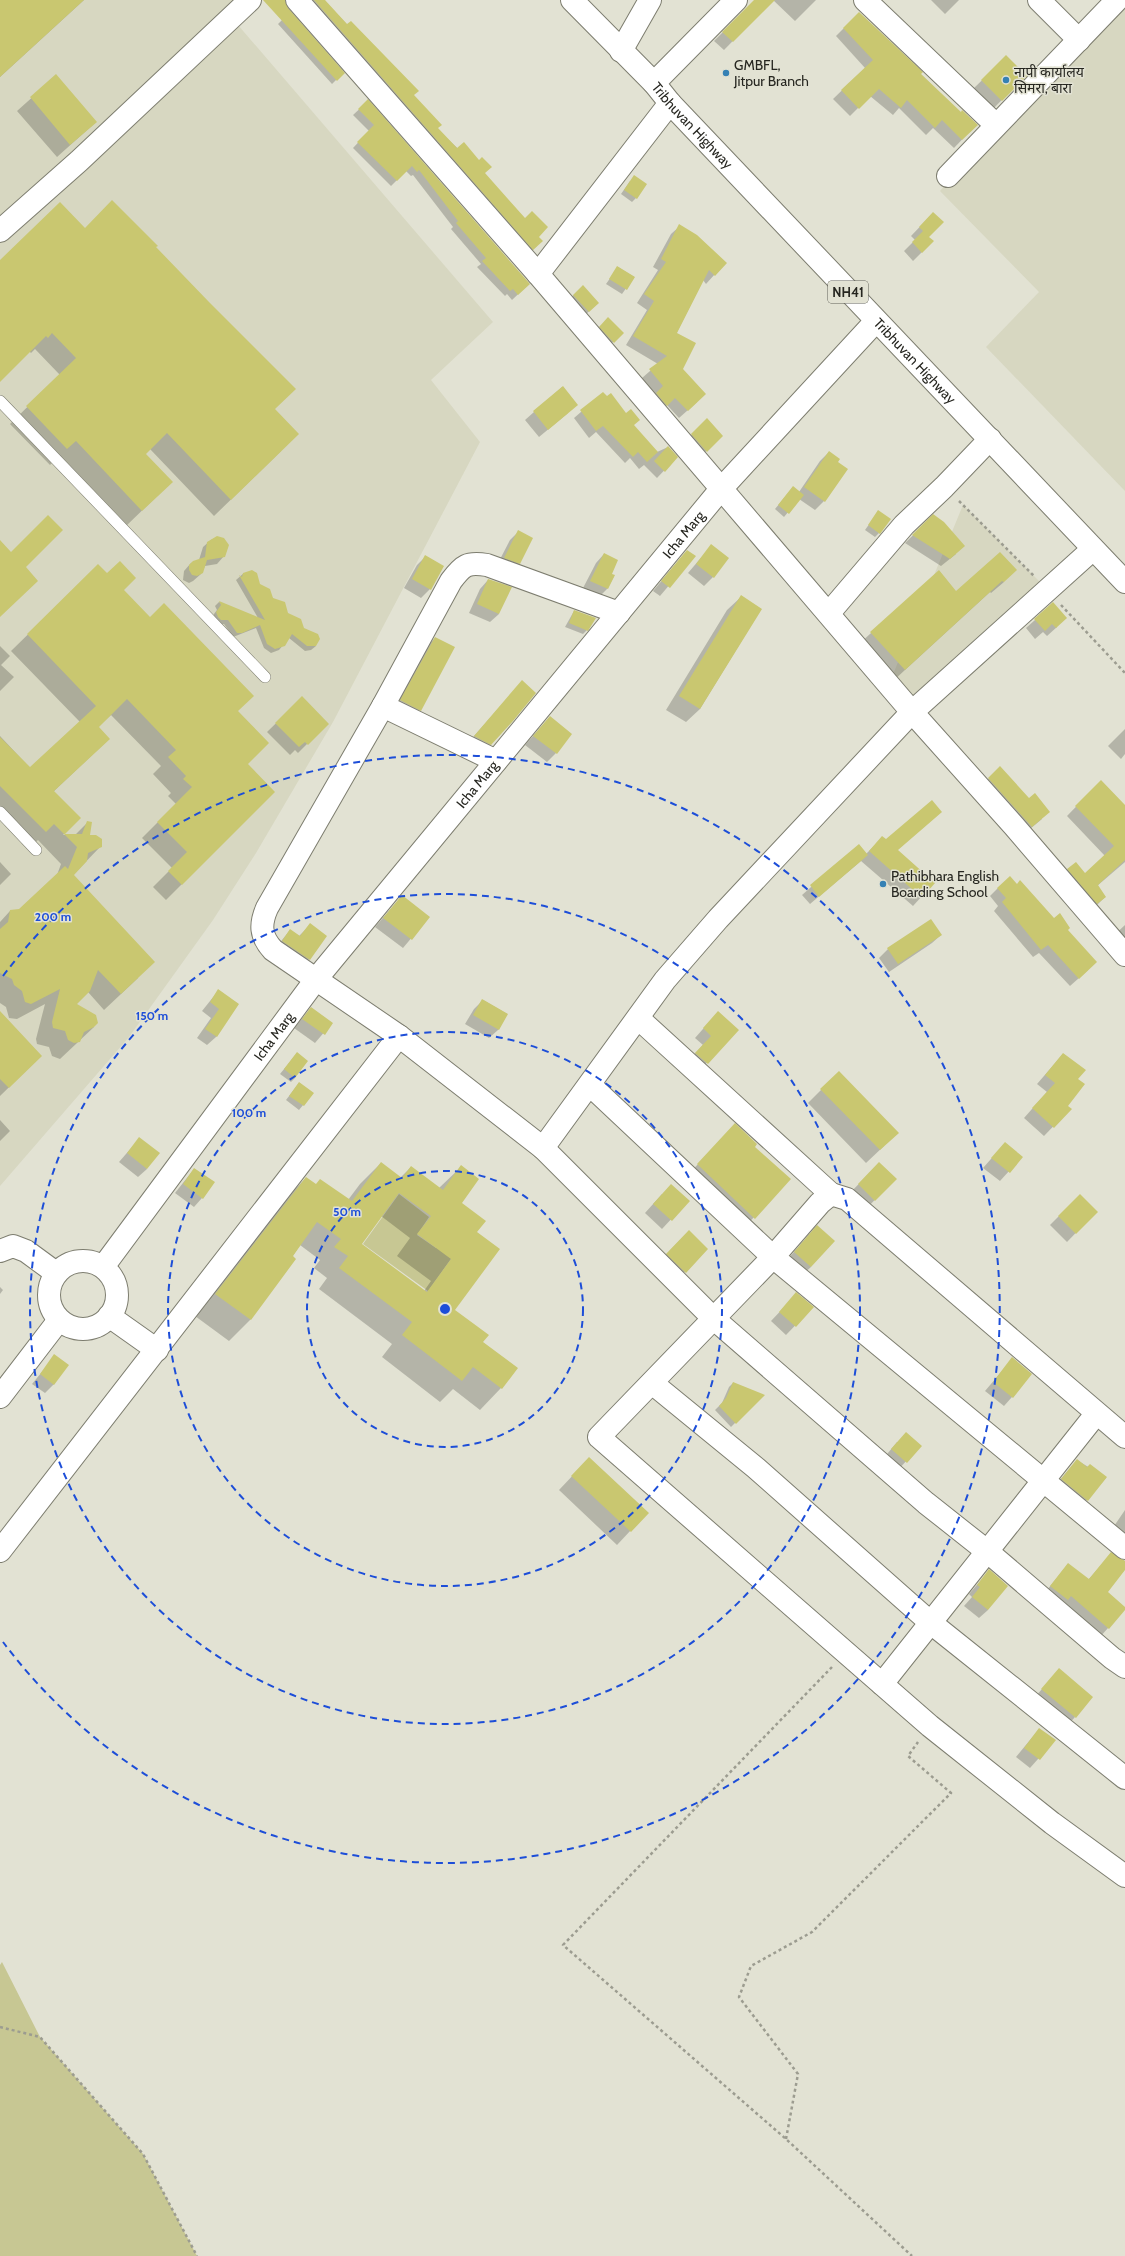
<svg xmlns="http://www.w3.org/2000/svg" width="1125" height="2256" viewBox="0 0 1125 2256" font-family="Cabin,'Noto Sans Devanagari',sans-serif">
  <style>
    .built { fill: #d7d7c1 }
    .green { fill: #c7c793 }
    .shadow { fill: #0003; fill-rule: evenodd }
    .building { fill: #c9c770; fill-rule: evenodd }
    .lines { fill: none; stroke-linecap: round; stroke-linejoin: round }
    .service-casing { stroke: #7d7d6f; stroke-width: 12 }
    .minor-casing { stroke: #7d7d6f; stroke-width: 24 }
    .trunk-casing { stroke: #7d7d6f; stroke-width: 24 }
    .path { stroke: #9c9c90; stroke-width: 2.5; stroke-dasharray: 3 3; stroke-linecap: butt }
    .service { stroke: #fff; stroke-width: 11 }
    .minor { stroke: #fff; stroke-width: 22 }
    .trunk { stroke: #fff; stroke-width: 22 }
    .ring { fill: none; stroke: #1d4ed8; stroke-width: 2; stroke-dasharray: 7 5 }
    .poi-dot { fill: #3581b4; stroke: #e2e2d3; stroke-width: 1.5 }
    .labels { text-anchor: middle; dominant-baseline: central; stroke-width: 3; stroke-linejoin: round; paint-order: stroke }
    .shield { fill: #e2e2d3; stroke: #5e5e56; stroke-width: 1 }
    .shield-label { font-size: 13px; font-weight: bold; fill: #262620 }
    .poi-label { font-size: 14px; fill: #262620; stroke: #e2e2d3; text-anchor: start }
    .street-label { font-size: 14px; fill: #262620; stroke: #e2e2d3 }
    .centre { fill: #1d4ed8; stroke: #e2e2d3; stroke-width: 2 }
    .ring-label { font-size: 12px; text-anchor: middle; font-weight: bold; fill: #1d4ed8; stroke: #e2e2d3; stroke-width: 3; stroke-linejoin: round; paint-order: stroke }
  </style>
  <rect width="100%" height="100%" fill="#e2e2d3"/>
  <path class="built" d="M0,0H250L232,18L493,322L431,380L480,442L333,722L256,853L213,920L129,1037L0,1186Z
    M1125,0V491L986,347L1039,292L940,191L996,125Z
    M963,505L1048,590L912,712L889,684Z"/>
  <path class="green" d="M399,1194L429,1217L417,1235L436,1248L449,1232L463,1242L428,1291L363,1244Z
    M2,1962L40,2037L143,2154L197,2256H0V1965Z"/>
  <path class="shadow" d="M0,0H84L0,77Z
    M304,0H324L413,95L437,129L484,173L538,237L537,246L528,254Z
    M755,0H816L795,21L773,0L724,50L714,41Z
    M931,0H959L945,14Z
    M290,12L343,73L332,84L278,24Z
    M859,13L961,114L976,125L954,148L933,128L926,135L899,108L893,115L870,96L850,116L833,99L865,68L836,36Z
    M1006,57L1025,76L993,109L973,89Z
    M56,76L96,122L57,157L17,111Z
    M368,101L529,284L512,300L507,294L505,296L477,267L481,264L451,229L453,227L413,175L411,176L406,171L391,186L353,148L369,131L353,115Z
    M630,181L636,198L632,202L621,194Z
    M933,213L928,237L933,241L913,261L904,251L915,240L911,236Z
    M680,226L725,263L706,284L703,280L676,334L682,369L697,402L679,418L667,405L658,413L655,395L642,378L658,364L626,345L647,310L637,303L658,270L653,267L671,234Z
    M85,229L155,247L274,409L281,451L214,516L150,449L145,454L155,498L125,527L58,457L50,465L10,424L60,375L35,349L31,353L29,351L0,380V261Z
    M618,267L634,277L622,294L606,284Z
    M583,287L598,303L584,316L569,299Z
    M608,319L622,333L609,346L596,331Z
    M562,387L568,413L539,437L525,420Z
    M603,393L657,452L668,447L677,457L657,478L644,465L639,469L630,458L625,463L596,432L589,438L574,418Z
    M707,420L722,436L697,460L683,443Z
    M829,452L824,501L815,510L799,499L784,517L775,509L789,492H799L820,461Z
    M875,516L879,533L875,537L865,530Z
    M933,516L956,554L941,566L905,543Z
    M519,531V563L510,572L496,567L510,540Z
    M217,537L224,556L217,564L205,566L201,574L193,581L189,583L183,580L184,571L191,563L199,560L203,547L211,540Z
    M711,546L713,577L704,586L688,573Z
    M687,551L694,556L660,596L653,591Z
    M1000,553L1004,582L991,593L990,592L893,681L859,644L939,571L956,592Z
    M604,554L611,574L614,576L607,589L598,598L582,590L596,563Z
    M426,556L430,589L421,598L404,588L417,565Z
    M98,566L236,712L246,764L274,792L166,900L153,887L172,868L142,838L176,804L168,796L171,793L153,774L161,766L111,715L98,727L109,739L53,792L80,818L63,835H75L88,822L89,836L101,846L73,875L138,978L104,1010L88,992L76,1004L94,1027L60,1059L52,1056L49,1047L37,1044L36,1039L45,1004L17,1019L9,1018L6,1007L0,1003V922L10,911L19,910L57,875L61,864L38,840L30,848L0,818V736L30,768L80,722L11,651Z
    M244,573L259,584L303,629L316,646L311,650L305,651L289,638L279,650L271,653L264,648L256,628L233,637L224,624H217L213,619L214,614L217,610L215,606L219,602L258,618L236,580Z
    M488,580L499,614L490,622L469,613L480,589Z
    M741,597L761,609L700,709L686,722L666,710L727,610Z
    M1053,604L1057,627L1047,636L1043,632L1035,639L1026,628Z
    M574,611L587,630L583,634L565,627Z
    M435,638L420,710L407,723L388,714L422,651Z
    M0,646L10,656L1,665L14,677L0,691Z
    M522,682L491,744L482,753L466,745Z
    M302,698L327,724L298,753L295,750L290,755L267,732Z
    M550,717L556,753L547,762L525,745Z
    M1125,729V754L1121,759L1108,746Z
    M1000,768L1042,819L1024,834L981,786Z
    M1101,781L1125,806V862L1097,886L1105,897L1096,906L1059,879L1068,869L1085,875L1105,856L1067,816Z
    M941,812L897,850L934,883L913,906L861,861L810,904L802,895L859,845L866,854L874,846Z
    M0,862L11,874L0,885Z
    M998,888L1054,919L1067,930L1088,970L1070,986L1039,953L1033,957L994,911L998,906L990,896Z
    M402,896L429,917L403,948L375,927Z
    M310,925L309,959L300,968L274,950L290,930L299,936Z
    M1125,925V951L1111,938Z
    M941,935L932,943L889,972L879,958L888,949Z
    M218,991L238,1004L216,1037L207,1045L197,1038L211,1018L202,1011Z
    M483,1000L507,1014L498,1030L489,1038L465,1024L474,1009Z
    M311,1008L332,1023L315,1043L294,1028Z
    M0,1012L41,1056L0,1096Z
    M710,1021L738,1030L698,1072L687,1062L703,1045L695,1038Z
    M297,1053L295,1078L291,1082L280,1074Z
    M1063,1054L1077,1079L1067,1106L1070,1109L1044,1136L1024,1118L1047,1092L1037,1084Z
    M839,1072L884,1146L866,1163L808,1103Z
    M299,1083L313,1093L299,1110L286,1100Z
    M0,1120L10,1131L0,1141Z
    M724,1136L753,1147L789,1179L743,1229L687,1176Z
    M139,1139L147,1169L138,1177L119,1162Z
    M1005,1143L1022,1157L1000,1181L983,1168Z
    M381,1163L400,1178L411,1167L439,1188L461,1167L460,1203L476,1233L454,1310L482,1342L516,1368L501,1388L480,1410L453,1389L440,1402L382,1357L392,1344L319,1289L327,1278L314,1268L320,1260L300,1245L292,1257L295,1259L250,1320L229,1341L195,1316L285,1199L306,1178L315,1185L348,1200L360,1184ZM381,1216L410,1238L397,1256L431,1281L424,1291L360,1244Z
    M879,1163L895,1179L866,1209L850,1193Z
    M194,1169L202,1198L194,1207L175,1193Z
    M662,1194L688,1201L662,1229L645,1213Z
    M1080,1195L1096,1212L1067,1242L1050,1225Z
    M809,1235L811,1267L802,1275L786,1261Z
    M680,1240L707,1249L676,1281L658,1263Z
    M0,1287L3,1290L0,1294Z
    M788,1303L813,1307L786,1335L771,1321Z
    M55,1356L54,1384L45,1393L32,1384Z
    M1013,1358L1012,1397L1004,1406L985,1391Z
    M733,1383L759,1399L731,1427L715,1410L722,1403L729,1387Z
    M897,1442L920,1446L897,1471L883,1459Z
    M1077,1460L1106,1478L1079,1509L1053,1488Z
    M576,1472L647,1513L617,1545L559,1490Z
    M1125,1510V1549L1110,1532Z
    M1111,1554L1125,1561V1569L1107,1592L1125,1609L1100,1637L1043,1595L1068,1564L1088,1580Z
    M989,1571L988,1610L979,1618L964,1606L972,1597L969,1594Z
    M1059,1670L1075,1717L1067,1726L1034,1698Z
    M1039,1729L1054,1741L1030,1768L1016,1757Z"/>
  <path class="building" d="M0,0H84L0,77Z
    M263,0H285L288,8L345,73L337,81Z
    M314,0H325L347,24L351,21L419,91L414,95L442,125L438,128L457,148L464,142L479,160L482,157L492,167L485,173L525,218L532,211L548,227L539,237L543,241L533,250Z
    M754,0H775L733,42L722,32Z
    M859,12L923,72L921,74L961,112L962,110L978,125L962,140L942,120L935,128L907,100L901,108L879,89L859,109L841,90L873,60L843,28Z
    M1006,55L1027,76L1002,101L981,80Z
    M56,74L97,122L70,145L30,97Z
    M368,99L530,284L518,295L513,289L510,291L482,261L486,258L456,223L458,221L419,170L417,172L412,166L397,181L357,142L374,125L358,109Z
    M634,175L647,184L637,199L624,190Z
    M112,200L158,246L156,247L209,302L296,389L275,409L299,434L231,500L167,433L146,454L173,482L142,511L76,441L67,449L26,406L76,358L52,333L48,338L46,336L0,382V260L60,202L85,228Z
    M933,212L944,222L929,237L934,241L922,253L912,242L923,231L919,227Z
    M679,224L697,235L727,263L715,276L709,270L677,333L696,343L683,369L706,394L688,411L675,398L667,406L656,393L663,386L649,369L667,356L633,336L654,301L644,294L666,262L661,259Z
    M617,266L635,277L627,290L609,279Z
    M583,285L599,303L589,312L573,295Z
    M608,317L624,333L614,343L599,327Z
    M563,386L578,405L548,430L533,411Z
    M603,392L607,396L611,393L626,413L631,409L640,420L634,425L658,452L647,462L638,452L633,457L603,426L596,431L580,410Z
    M707,418L723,436L707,452L691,434Z
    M668,446L678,457L665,472L654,461Z
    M829,451L840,459L838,462L848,469L825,502L804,487Z
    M793,486L804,495L789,514L778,505Z
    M878,510L891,519L880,534L868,525Z
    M933,514L944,522L965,546L950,559L912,535Z
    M48,515L63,530L26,567L38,581L0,617V540L11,552Z
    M518,530L533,538L520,564L504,558Z
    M217,536L224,538L229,545L225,557L207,560L203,573L197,576L192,575L189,570V565L193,561L205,557L207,542Z
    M711,544L729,558L714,578L696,564Z
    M687,550L696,556L670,588L661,581Z
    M1000,552L1017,570L1004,582L1002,581L905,670L870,632L939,570L956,591Z
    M604,553L618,560L612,574L615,575L608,589L590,581Z
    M425,555L444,566L431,590L412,579Z
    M120,561L136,578L124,590L150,617L164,603L254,696L238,711L269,743L248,764L275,792L182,885L168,871L187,852L157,822L192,787L183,779L186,776L168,757L176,750L127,699L99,727L110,739L54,791L81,818L65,834H82L87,821L92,822L90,835H96L102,839V847L88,853L87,861L74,875L155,962L121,994L98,970L90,991L77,1004L96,1015L98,1023L94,1027L84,1032L80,1042L74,1043L68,1040L65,1031L53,1028L52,1022L60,989L31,1004L25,1002L22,991L14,985L12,979L0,973V929L8,922L10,910L19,909L65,866L68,869L77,847L54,824L46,832L0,786V737L30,767L96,706L27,634L98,564L107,573Z
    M252,570L257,573L260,584L270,589L273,598L285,602L288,613L301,619L304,628L318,634L320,639L316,646H307L292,634L285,646L275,649L267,644L260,625L242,633H237L228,620H221L218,617L216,612L221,605L219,601L265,620L239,575L242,577L243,573Z
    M488,579L512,587L499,614L477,604Z
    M741,595L762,609L700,709L679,696Z
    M1053,602L1067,618L1056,628L1052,624L1045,631L1034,619Z
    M574,610L596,618L588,631L569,623Z
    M435,637L455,647L421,711L400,700Z
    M522,680L536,693L513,721L491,745L474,736Z
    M302,696L329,724L308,745L305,742L299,747L275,723Z
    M550,716L572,734L557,754L533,736Z
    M1000,766L1029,798L1035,793L1050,812L1032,827L988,778Z
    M1101,780L1125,805V860L1098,885L1106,897L1097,904L1067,869L1076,862L1085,873L1114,846L1075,806Z
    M932,800L942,812L898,850L935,883L922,898L869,851L882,836L886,839Z
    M859,844L868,855L819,897L810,885Z
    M1010,876L1017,884L1020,880L1054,918L1060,913L1070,928L1068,930L1097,962L1079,979L1048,945L1041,950L1002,902L1006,898L997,888Z
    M402,895L430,917L412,940L383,918Z
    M931,919L942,935L898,964L887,948Z
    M310,923L327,936L310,960L282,941L290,929L300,936Z
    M218,989L239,1004L217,1037L205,1029L219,1009L210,1002Z
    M482,999L508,1014L499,1030L473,1015Z
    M311,1007L333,1023L325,1035L302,1019Z
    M0,1011L42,1056L9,1088L0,1079Z
    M718,1011L739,1030L708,1064L695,1053L711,1036L703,1028Z
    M297,1052L308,1061L295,1078L284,1069Z
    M1063,1053L1086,1070L1078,1079L1085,1084L1068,1106L1072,1109L1054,1128L1032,1108L1055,1083L1045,1075Z
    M839,1071L899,1133L880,1150L820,1089Z
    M299,1082L314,1093L304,1106L289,1096Z
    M735,1123L757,1144L755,1147L791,1179L755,1219L697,1164Z
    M139,1137L160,1153L147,1169L127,1153Z
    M1005,1142L1023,1157L1010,1173L991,1158Z
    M381,1162L402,1178L411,1166L443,1190L461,1165L479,1179L462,1203L486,1221L477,1232L500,1249L455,1310L489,1335L483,1342L518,1368L502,1389L473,1367L462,1381L402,1335L412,1322L339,1268L348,1256L334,1247L341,1239L317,1222L293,1256L296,1259L251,1320L215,1294L306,1177L316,1184L320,1179L352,1201ZM399,1193L431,1216L417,1234L451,1259L427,1292L362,1244Z
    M879,1162L897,1179L875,1201L858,1184Z
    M194,1168L215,1182L203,1199L183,1184Z
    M671,1184L690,1201L672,1221L653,1204Z
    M1080,1194L1098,1212L1076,1234L1058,1216Z
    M817,1225L835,1241L811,1267L794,1252Z
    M689,1230L708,1249L686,1273L666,1254Z
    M796,1292L814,1307L796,1327L779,1312Z
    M54,1354L69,1365L54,1385L40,1374Z
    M1012,1357L1032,1374L1013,1398L993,1382Z
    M733,1382L765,1395L736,1424L719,1406L726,1398Z
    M906,1432L922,1446L907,1463L891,1449Z
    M589,1457L649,1513L631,1532L571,1476Z
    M1077,1459L1087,1467L1090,1464L1107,1477L1088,1501L1061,1479Z
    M1111,1552L1125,1561V1570L1108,1592L1125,1607V1610L1109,1629L1071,1596L1068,1600L1050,1586L1068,1563L1089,1579Z
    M989,1569L1008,1586L988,1610L972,1597L980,1587L977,1585Z
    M1059,1668L1093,1697L1076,1718L1041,1689Z
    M1039,1728L1056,1740L1040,1760L1024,1748Z"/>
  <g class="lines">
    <g class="service-casing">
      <path id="service" d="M0,401L265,677
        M0,812L36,850"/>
    </g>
    <g class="minor-casing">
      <g id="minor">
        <path d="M297,0L538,274L912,712L1014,826L1125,955"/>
        <path d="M865,0L996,125"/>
        <path d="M1039,0L1079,40"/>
        <path d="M621,51L650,0"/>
        <path d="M654,83L736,0"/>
        <path d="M948,176L1117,0"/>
        <path d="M0,231L79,161L250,0"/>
        <path d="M538,274L670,103"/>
        <path d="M619,613L487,565C467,562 463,565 451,581L383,706L267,908C260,924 260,936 273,950L399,1036L543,1148L713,1318L926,1503L988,1552L1112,1658L1125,1667"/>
        <path d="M829,613L904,525L944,487L990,439"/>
        <path d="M383,706L496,761"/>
        <path d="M638,1018L831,1194L820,1203L773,1257L599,1437L930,1726L1052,1823L1125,1876"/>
        <path d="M590,1085L773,1257L1125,1548"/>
        <path d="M543,1148L665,980L718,919L912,712L1093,549"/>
        <path d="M831,1194L847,1199L1125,1437"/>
        <path d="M0,1251L13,1246L26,1251L56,1273"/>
        <circle cx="83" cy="1295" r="34"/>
        <path id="s1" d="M103,1267L317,978L721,489L876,321"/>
        <path d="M109,1316L157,1350"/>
        <path d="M652,1383L756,1468L931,1623L1125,1778"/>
        <path d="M0,1397L59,1320"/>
        <path d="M0,1551L399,1036"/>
        <path d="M882,1684L1096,1414"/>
      </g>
    </g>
    <g class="trunk-casing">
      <g id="trunk">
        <path id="s2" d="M572,0L654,83L670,103L1125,582"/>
      </g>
    </g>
    <path class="path" d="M959,501L1034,576
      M1061,605L1125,673
      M832,1667L563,1945L786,2139L912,2256
      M0,2027L40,2037L143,2154L197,2256
      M786,2139L798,2074L739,1997L751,1966L812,1932L951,1793L908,1756L918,1742"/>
    <use href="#service" class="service"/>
    <use href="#minor" class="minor"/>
    <use href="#trunk" class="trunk"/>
  </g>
  <g class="ring">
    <circle cx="445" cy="1309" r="138"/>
    <circle cx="445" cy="1309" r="277"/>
    <circle cx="445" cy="1309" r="415"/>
    <path d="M3 976A554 554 0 1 1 3 1642"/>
  </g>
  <g class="poi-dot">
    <circle cx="726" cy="73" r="4"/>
    <circle cx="1006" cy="80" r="4"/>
    <circle cx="883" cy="884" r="4"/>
  </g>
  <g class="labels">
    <rect class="shield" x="828" y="281" width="40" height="22" rx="3"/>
    <g class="shield-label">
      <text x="848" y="292">NH41</text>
    </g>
    <g class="poi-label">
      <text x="734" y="65">GMBFL,<tspan x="734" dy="16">Jitpur Branch</tspan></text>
      <text x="1014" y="72">नापी कार्यालय<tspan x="1014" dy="16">सिमरा, बारा</tspan></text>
      <text x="891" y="876">Pathibhara English<tspan x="891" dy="16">Boarding School</tspan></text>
    </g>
    <g class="street-label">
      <text stroke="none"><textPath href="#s2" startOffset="174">Tribhuvan Highway</textPath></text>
      <text stroke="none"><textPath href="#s2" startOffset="498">Tribhuvan Highway</textPath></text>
      <text stroke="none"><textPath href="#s1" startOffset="935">Icha Marg</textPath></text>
      <text stroke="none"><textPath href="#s1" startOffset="611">Icha Marg</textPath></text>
      <text stroke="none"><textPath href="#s1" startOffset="287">Icha Marg</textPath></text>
    </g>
  </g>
  <circle cx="445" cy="1309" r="6" class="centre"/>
  <g class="ring-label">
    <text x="53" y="921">200 m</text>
    <text x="152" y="1020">150 m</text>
    <text x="249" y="1117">100 m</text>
    <text x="347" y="1216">50 m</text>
  </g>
</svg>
